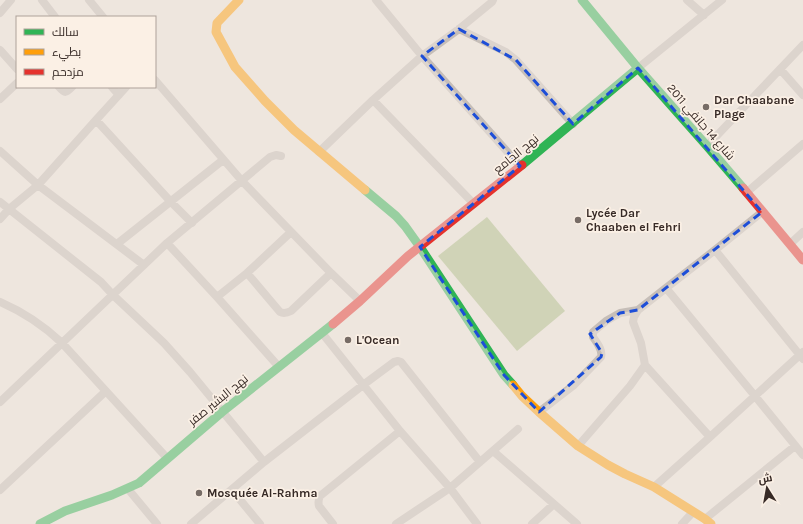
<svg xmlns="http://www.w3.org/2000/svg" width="803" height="524" viewBox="0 0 803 524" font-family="Karla,Cairo,sans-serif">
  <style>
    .pitch { fill: #d0d3b7 }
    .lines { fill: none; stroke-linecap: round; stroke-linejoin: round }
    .street { stroke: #c6beb8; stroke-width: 8 }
    .fast { stroke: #30b455; stroke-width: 9 }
    .slow { stroke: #ff9f0a; stroke-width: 9 }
    .jam { stroke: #e5322d; stroke-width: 9 }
    .marked { fill: none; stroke: #1d4ed8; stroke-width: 3; stroke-dasharray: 8 5; stroke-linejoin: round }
    .poi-dot { fill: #776c66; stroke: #fbf0e5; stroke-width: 1.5 }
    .labels { text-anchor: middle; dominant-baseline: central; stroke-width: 3.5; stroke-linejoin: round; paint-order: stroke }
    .poi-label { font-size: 12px; font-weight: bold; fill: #372a26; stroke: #fbf0e5; text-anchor: start }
    .street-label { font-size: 12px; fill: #372a26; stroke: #fbf0e5 }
  </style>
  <rect width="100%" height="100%" fill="#eee6de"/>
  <path class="pitch" d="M487,217L565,311L517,351L438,256Z"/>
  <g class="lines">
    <path class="street" d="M42,0L55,17
      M89,0L103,17
      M376,0L422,56L520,166
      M687,0L704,15
      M0,13L11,0
      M459,29L506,52L516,60L573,124
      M0,50L17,69
      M638,68L722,0
      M780,69L803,95
      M155,80L242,181L331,273L360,301
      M59,87C65,94 66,93 72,87
      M112,87L119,95
      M0,99L17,83
      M373,100L474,204
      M96,120L171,202L192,223
      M707,146L803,45
      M0,151L38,185L144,265
      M319,152L373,100L422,56L459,29L492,2L493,0
      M746,193L803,144
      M0,202L101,282L113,295L164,343L190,372L264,462
      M0,219L9,209L38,185L96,120L126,87
      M167,243L217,297L279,367
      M117,244L223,160
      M790,244L803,232
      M715,250L803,359
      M247,273L280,312C284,314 287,313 291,311L331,273
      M666,288L755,396L803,455
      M217,297L247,273L291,232
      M0,302C23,312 43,325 62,343L167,458
      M322,333L400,431L450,488L477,524
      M645,365L710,437
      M0,402L167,243L270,157L276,155L281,156
      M539,412L574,385L601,357C603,350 597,343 593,337V332L606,321L620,313L638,310
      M578,446L630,386L645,365L641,343L633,322L634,317L638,310L666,288L715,250L762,212
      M493,451L577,524
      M654,487L710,437L803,352
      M128,489L157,524
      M0,490L106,391
      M232,490L260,524
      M705,519L795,446
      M191,524L264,462L363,385L394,362L398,361L401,362L480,462
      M333,524L319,506C318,502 318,500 320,496L400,431
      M396,524L450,488L518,429
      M532,524L554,504
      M682,524L693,512"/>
    <path class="fast" d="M582,0L638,68L707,146L743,188
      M522,165L638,68
      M365,190L396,216L405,226L420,247L504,375L513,385
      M40,524L65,511L112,495L139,483L222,412L333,324"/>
    <path class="slow" d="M239,0L217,23L216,32L235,67L265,101L294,130L365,190
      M513,385L522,396L539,412L578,446L608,465L625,474L654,487L705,519L711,524"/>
    <path class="jam" d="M743,188L803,260
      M333,324L360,301L408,256L522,165"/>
  </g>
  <path d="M0 0H803V524H0ZM459,29L516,60L573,124L638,68L762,212L638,310L620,313L590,334L602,353L601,357L539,412L504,375L420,247L520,166L422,56Z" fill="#eee6de" fill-opacity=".55" fill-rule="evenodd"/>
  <path class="marked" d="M459,29L516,60L573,124L638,68L762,212L638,310L620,313L590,334L602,353L601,357L539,412L504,375L420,247L520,166L422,56Z"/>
  <g class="poi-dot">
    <circle cx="706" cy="107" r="4"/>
    <circle cx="578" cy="220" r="4"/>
    <circle cx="348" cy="340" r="4"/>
    <circle cx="199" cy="493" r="4"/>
  </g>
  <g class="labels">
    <g class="poi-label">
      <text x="714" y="100">Dar Chaabane<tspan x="714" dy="14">Plage</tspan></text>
      <text x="586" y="213">Lycée Dar<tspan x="586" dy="14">Chaaben el Fehri</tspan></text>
      <text x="356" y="340">L'Ocean</text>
      <text x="207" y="493">Mosquée Al-Rahma</text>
    </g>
    <g class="street-label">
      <text transform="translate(701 122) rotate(49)">شارع 14 جانفي 2011</text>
      <text transform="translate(516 154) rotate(-39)">نهج الجامع</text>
      <text transform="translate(218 400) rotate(-39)">نهج البشير صفر</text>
    </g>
  </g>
  <rect x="16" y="16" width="140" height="72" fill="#fbf0e5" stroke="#ada199"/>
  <rect x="24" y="29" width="20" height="6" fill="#30b455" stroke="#ada199"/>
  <text x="52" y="36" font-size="12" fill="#372a26">سالك</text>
  <rect x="24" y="49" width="20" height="6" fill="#ff9f0a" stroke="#ada199"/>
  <text x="52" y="56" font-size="12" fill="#372a26">بطيء</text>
  <rect x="24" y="69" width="20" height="6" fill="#e5322d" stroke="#ada199"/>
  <text x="52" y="76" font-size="12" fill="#372a26">مزدحم</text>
  <g transform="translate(767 488) rotate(349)" stroke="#fbf0e5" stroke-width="3" paint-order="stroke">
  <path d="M0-3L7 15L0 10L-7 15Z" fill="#372a26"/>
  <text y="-6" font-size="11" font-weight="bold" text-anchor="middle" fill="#372a26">ش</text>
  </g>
</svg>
